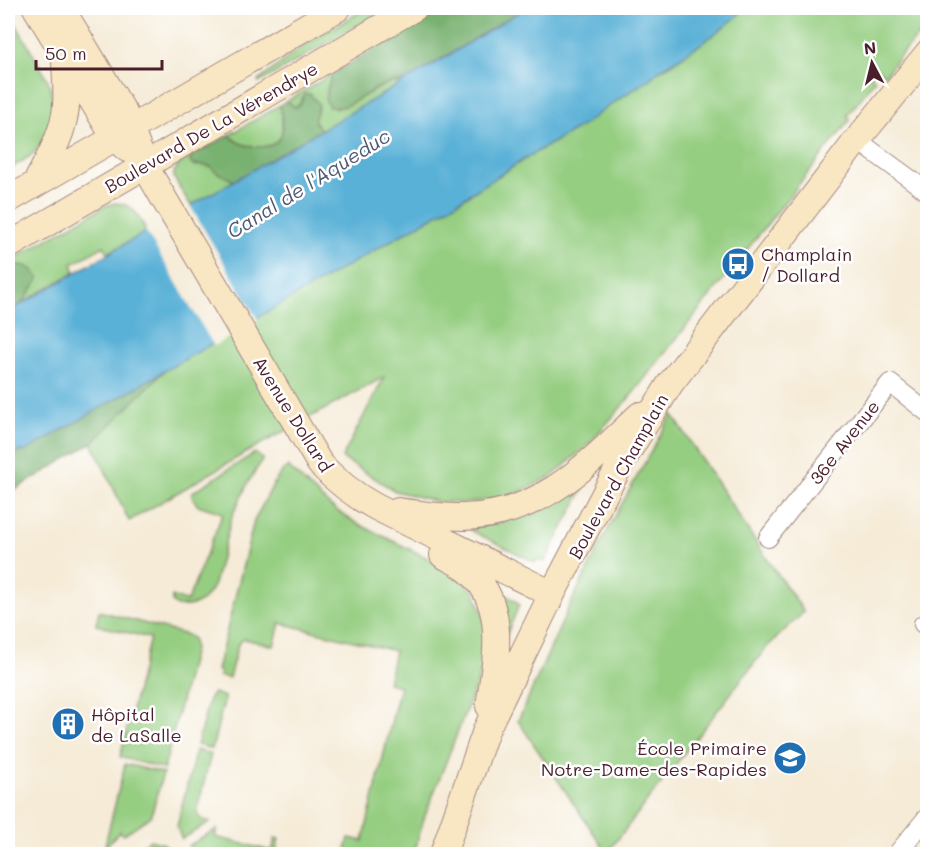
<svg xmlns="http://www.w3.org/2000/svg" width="935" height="862" viewBox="0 0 935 862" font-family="Mali,sans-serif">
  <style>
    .green { fill: #95ce81; stroke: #707656; stroke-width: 1.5 }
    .forest { fill: #78b16f; stroke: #61684d; stroke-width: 1.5 }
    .water { fill: #5ab1d7; stroke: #526881; stroke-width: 1.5 }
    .pier { fill: #f5ebd7 }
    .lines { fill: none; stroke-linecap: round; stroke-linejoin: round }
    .street-casing { stroke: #a08581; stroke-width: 20 }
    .secondary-casing { stroke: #a08581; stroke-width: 28 }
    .street { stroke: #fff; stroke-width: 18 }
    .secondary { stroke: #f9e7c3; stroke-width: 26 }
    .labels { text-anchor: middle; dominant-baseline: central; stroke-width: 5; stroke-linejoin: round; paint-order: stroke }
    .street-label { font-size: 18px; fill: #4a1f2b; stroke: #fff }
    .poi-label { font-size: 18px; fill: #4a1f2b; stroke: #fff; text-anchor: start }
    .water-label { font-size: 20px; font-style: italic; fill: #505970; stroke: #fff }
  </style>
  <rect width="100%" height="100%" fill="#fff"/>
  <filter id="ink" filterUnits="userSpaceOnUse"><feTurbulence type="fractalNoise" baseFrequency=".0167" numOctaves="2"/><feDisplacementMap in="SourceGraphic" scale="12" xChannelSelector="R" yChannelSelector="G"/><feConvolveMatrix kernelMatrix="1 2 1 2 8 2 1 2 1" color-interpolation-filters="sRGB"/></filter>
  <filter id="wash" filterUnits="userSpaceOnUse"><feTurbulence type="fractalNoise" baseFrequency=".008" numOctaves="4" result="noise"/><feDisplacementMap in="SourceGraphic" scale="24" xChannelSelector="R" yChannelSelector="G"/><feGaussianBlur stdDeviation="1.35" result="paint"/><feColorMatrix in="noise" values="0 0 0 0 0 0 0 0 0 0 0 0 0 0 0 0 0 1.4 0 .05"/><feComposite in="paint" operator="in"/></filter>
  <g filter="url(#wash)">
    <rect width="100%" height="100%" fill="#f5ebd7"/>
    <path class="green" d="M366,8H387L259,83L258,81L303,46Z
      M745,8H927V27L904,51L885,75L877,69L871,77L875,80L847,116L850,120L634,392L590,443L551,477L511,496L469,503L439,502L395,491L342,458L384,377L259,445L129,521L92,443L164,371L453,205L531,155L566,135L651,78L658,71L672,64L732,20Z
      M8,10L50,84L53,106V118L40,147L29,157L8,170Z
      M332,74L327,90L336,109L347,105L388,83L404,82L321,130L314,121L319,105L310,94L302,98L300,104L295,107L287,101Z
      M280,105C281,114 286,130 280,138C272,150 252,148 240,143C236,142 232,137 229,135Z
      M193,155L190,160L195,166C210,162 222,174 234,181L191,206L174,178C172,166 184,161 193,155Z
      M114,203C136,204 137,215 147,232L108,253L104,246L72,264L75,272L22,303L38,279C33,265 22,264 8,265V262L105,206Z
      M672,414L763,553L804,612L766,648L607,853L518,721L568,609L610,525Z
      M255,453L263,459L249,481L232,516L214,584C206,601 196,608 177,606L172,602V596L187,602L223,513L197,505L191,493Z
      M288,467L331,507L356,523L438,563L475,592L487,625L484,665L424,818L414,854H345L349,838L363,841L400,686L388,683L395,651L280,623L274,646L244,639L238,644L229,678L219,676L220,673L217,670L254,521L273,485L283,470Z
      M580,487L583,490L544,563L542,560L534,562L472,531V528C512,521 547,513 580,487Z
      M488,586L515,600L519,605L502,646Z
      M99,611L187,635L193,639L194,649L164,769L120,757L150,638L96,625Z
      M214,693L225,697L212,749L197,745L209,699Z
      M196,750L211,754L197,811C198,819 202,820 210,822L182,839L177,828L178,822Z
      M125,764L163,773L151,816L123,835L120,831L106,846L105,845Z
      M217,829L215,837L272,851L275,838L279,839L275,854H194L188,846Z
      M150,840L164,844L169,849L161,854H128Z"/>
    <path class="forest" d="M442,8H525L404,82C399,82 394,82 390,83C369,87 352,111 329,107L325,99L332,74Z
      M305,94H310L319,105L314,121L321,130L234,181L216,172L210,166L191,164L190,160L193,155L229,135C232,137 236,142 240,143C252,148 272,150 280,138C285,130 281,114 280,105L287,101L295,107L300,104Z
      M8,265C22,264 33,265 39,279L22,303L8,312Z
      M164,371L92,443L8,494V461L13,458L20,450L24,452Z"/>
    <path class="water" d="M525,8H745L733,20L701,44L658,71L651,78L614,102L582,126L531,155L453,205L24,452L20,450L13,458L8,461V312L436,63Z"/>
    <path class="pier" d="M189,204L258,320L214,346L145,230Z"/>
  </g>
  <g filter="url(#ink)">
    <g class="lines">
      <g class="street-casing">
        <path id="street" d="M857,140L928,192
          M768,538L890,383L928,413
          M923,624L928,627
          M897,854L928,816"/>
      </g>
      <g class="secondary-casing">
        <path id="secondary" d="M36,8L115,138L127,149
          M61,8L124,113L145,166L160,192L320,464C337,482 354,495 376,507L552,594
          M36,183C46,163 59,142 64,119C69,100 65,78 65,58
          M8,200L338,8
          M8,246L414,8
          M398,511C419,514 441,517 462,517C541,516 587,465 640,415
          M443,555C450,559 458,562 464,567C509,599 496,659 489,706
          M443,854L486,730L552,594L622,461L670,384L857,140L928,53"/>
      </g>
      <use href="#street" class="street"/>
      <use href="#secondary" class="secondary"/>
    </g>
  </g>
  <defs>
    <g id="bus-disc" transform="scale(1.725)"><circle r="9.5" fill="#1f6fb2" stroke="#fff"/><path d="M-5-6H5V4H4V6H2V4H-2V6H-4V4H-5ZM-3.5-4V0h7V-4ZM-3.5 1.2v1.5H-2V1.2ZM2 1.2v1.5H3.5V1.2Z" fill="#fff"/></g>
    <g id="building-disc" transform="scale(1.725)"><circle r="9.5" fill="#1f6fb2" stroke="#fff"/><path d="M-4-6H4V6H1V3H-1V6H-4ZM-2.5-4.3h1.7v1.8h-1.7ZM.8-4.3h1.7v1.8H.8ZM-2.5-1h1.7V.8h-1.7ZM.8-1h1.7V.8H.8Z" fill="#fff"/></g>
    <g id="school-disc" transform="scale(1.725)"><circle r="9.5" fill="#1f6fb2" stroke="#fff"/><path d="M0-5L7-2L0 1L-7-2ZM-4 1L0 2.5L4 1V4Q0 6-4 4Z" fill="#fff"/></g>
  </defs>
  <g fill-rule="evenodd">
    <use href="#bus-disc" x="738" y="264"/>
    <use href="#building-disc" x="68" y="724"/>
    <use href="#school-disc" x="790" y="758"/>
  </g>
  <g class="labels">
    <g class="street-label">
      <text transform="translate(211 127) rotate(-30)">Boulevard De La Vérendrye</text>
      <text transform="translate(293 414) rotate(58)">Avenue Dollard</text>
      <text transform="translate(844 442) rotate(-52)">36e Avenue</text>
      <text transform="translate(618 476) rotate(-61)">Boulevard Champlain</text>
    </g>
    <g class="poi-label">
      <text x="761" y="254">Champlain<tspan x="761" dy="21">/ Dollard</tspan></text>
      <text x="91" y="714">Hôpital<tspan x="91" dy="21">de LaSalle</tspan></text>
      <text x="767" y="748" text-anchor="end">École Primaire<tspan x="767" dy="21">Notre-Dame-des-Rapides</tspan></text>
    </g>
    <g class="water-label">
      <text transform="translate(308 183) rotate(-32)">Canal de l'Aqueduc</text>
    </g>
  </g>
  <rect width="935" height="862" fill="none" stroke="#fff" stroke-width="30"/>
  <g transform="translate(872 63) rotate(353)" stroke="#ffffff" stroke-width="4.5" paint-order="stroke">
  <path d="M0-4.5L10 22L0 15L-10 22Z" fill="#4a1f2b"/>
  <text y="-9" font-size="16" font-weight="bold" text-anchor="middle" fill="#4a1f2b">N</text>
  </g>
  <path d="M36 60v9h126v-9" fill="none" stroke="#4a1f2b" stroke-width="3"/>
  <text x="45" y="60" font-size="18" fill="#4a1f2b" stroke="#ffffff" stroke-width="4.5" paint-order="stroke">50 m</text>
</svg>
